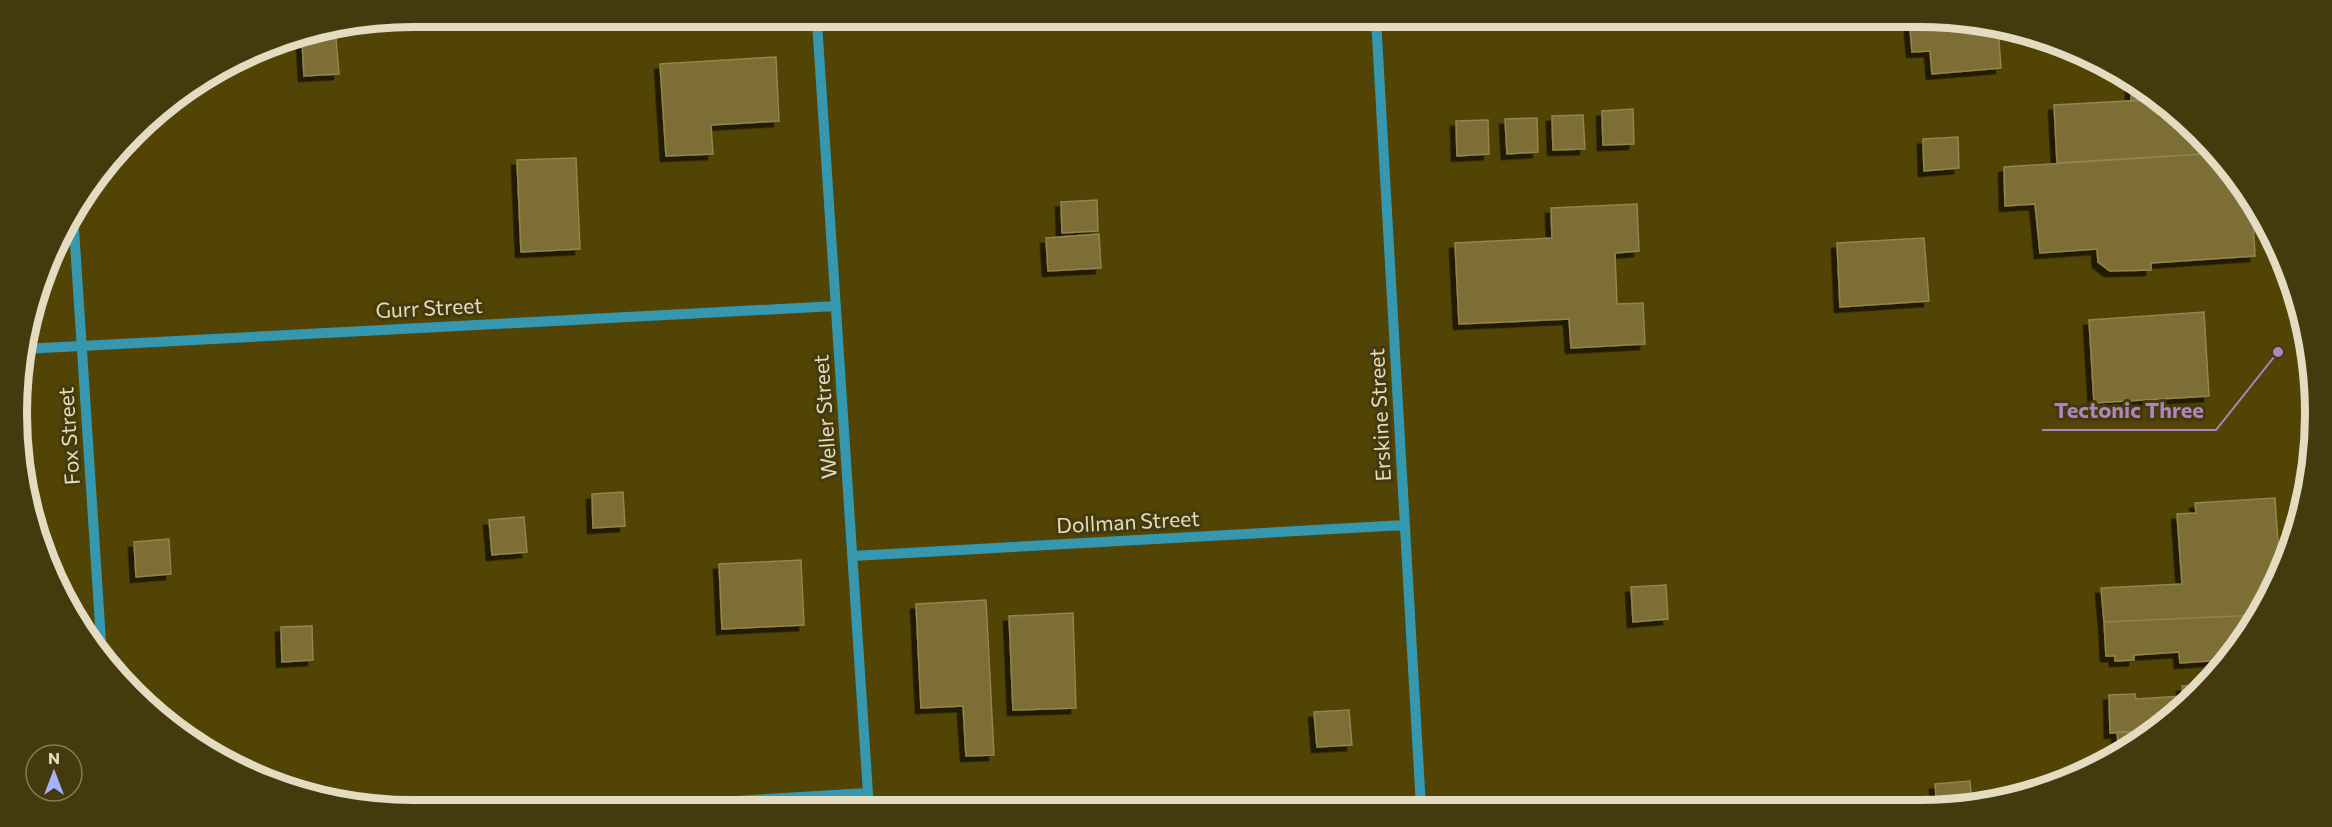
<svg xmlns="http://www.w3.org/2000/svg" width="2332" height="827" viewBox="0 0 2332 827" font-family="Commissioner,sans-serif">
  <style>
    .building { fill: #7b6e36; stroke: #92854d; stroke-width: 1.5; filter: url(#shadow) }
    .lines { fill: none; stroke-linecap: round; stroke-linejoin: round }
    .minor { stroke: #3598af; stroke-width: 10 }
    .major { stroke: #71e0fb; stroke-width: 15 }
    .labels { text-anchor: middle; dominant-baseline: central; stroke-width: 6; stroke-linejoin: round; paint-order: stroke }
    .street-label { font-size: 21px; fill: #e3dcc0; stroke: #443a0e }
    .rim { fill: none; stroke: #e3dcc0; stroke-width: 8 }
    .leader { fill: none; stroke: #af84c0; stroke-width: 2 }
    .callout-dot { fill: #af84c0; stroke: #443a0e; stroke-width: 2 }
    .callout-label { font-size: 22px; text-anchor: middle; font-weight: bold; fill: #af84c0; stroke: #443a0e; stroke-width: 6; stroke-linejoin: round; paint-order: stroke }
  </style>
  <defs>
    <filter id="shadow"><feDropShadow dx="-5.5" dy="5.5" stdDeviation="0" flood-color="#0009"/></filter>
  </defs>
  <rect width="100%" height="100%" fill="#514405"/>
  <path class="building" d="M1918,16L1998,27L2001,68L1932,74L1930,51L1912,52L1909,17Z
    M336,38L339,74L304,76L302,41Z
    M776,57L779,121L711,125L713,154L666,156L660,64Z
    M2131,80L2160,98L2161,99L2131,101Z
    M2161,99L2218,153L2057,163L2054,105Z
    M1633,109L1634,144L1603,145L1602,111Z
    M1583,115L1585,149L1553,150L1552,116Z
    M1537,118L1538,152L1507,154L1505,119Z
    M1488,120L1489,154L1457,156L1456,121Z
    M1958,137L1959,168L1924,171L1923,139Z
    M2218,153L2252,201L2255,256L2151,263V270L2110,271L2098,262L2097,249L2040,253L2035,204L2005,206L2004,167Z
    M576,158L580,249L521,252L517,160Z
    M1097,200L1098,231L1062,233L1061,202Z
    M1637,204L1639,251L1615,253L1617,304L1643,303L1645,344L1571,348L1569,319L1459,324L1455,243L1552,238L1551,208Z
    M1099,234L1101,268L1048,271L1046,238Z
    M1924,238L1929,301L1840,307L1837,243Z
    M2204,312L2209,396L2094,403L2089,320Z
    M623,492L625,526L593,528L592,494Z
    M2275,498L2280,570L2260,615L2104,622L2101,588L2182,584L2177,514L2196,513L2195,503Z
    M524,517L527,552L492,555L489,520Z
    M169,539L171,574L136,577L134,542Z
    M801,560L804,625L722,629L719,564Z
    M1666,585L1668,619L1633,622L1631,587Z
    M986,600L994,755L966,756L963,706L921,708L916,604Z
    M1073,613L1076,708L1013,710L1009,616Z
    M2260,615L2223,660L2180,663L2179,652L2134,655V660L2115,661V656H2106L2104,622Z
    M312,626L313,660L282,662L281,627Z
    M2202,685L2181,712L2152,731L2110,733L2109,695L2135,694L2136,699L2183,696L2182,686Z
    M1349,710L1352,745L1317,747L1314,712Z
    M2152,731L2119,753L2117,732Z
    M1970,781L1972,807H1937L1935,784Z"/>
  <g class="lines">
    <path class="minor" d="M1376,19L1421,808
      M817,22L869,809
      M73,213L102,656
      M24,349L836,306
      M853,556L1405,525
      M585,810L868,793"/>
    <path class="major" d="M2305,333L2313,451"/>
  </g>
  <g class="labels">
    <g class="street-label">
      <text transform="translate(429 307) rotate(-3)">Gurr Street</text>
      <text transform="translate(1379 415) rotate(-93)">Erskine Street</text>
      <text transform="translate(824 417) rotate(-94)">Weller Street</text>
      <text transform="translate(68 436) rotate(-94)">Fox Street</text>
      <text transform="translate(1128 521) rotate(-3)">Dollman Street</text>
    </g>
  </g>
  <path d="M0 0H2332V827H0ZM413 27H1919A386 386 0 0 1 2305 413V414A386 386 0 0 1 1919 800H413A386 386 0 0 1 27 414V413A386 386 0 0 1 413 27Z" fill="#443a0e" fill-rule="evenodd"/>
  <path class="rim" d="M413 27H1919A386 386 0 0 1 2305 413V414A386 386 0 0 1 1919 800H413A386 386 0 0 1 27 414V413A386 386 0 0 1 413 27Z"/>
  <path class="leader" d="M2278 352L2216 430H2042"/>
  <circle class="callout-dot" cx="2278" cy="352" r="6"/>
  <g class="callout-label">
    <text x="2129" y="418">Tectonic Three</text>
  </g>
  <g transform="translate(54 773)"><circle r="28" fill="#443a0e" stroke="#847b55" stroke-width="1.5"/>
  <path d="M0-4.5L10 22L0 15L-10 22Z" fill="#a5b1fc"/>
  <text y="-9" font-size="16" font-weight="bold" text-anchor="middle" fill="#e3dcc0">N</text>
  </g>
</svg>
